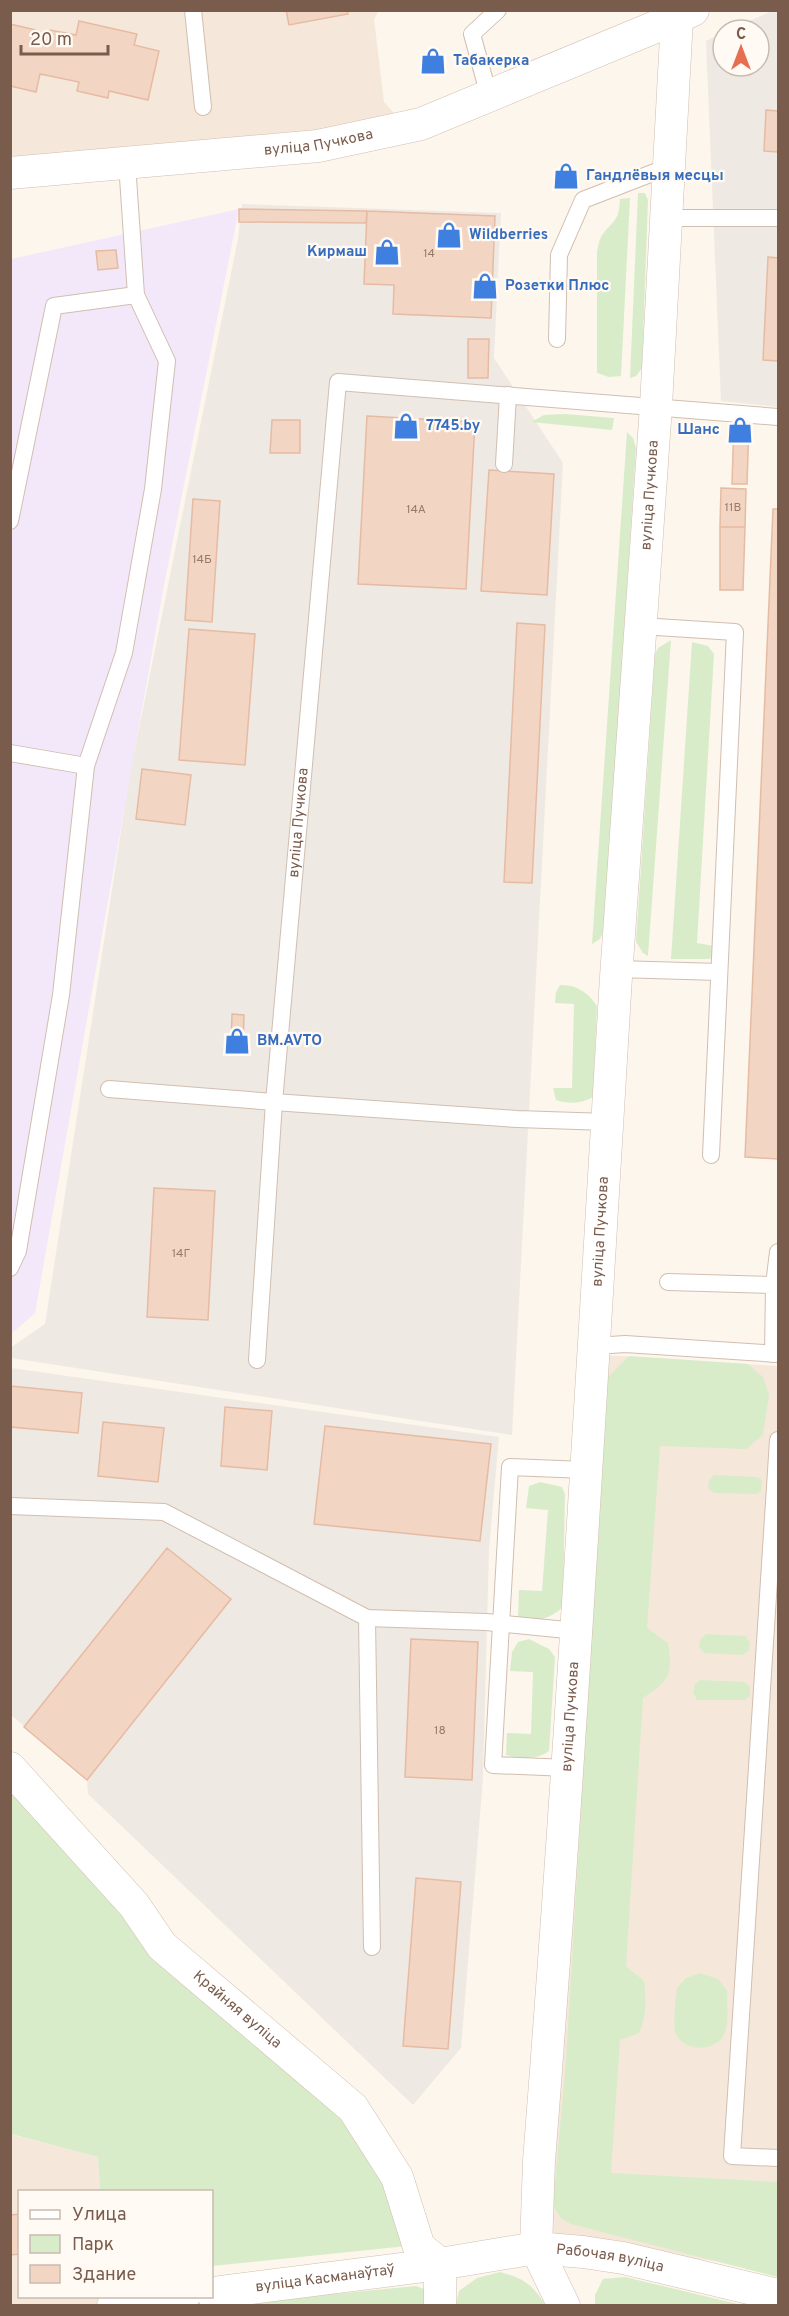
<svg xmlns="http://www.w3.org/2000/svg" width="789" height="2316" viewBox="0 0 789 2316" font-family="Overpass,sans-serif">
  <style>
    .residential { fill: #f5e8da }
    .industrial { fill: #efe9e4 }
    .education { fill: #f3e8fa }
    .green { fill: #d8ecc9 }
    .building { fill: #f3d5c3; stroke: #e6bba3; stroke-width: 1.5 }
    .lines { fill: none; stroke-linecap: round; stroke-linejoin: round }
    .lane-casing { stroke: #d1beb0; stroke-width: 18 }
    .street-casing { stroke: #d1beb0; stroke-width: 33 }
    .lane { stroke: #fff; stroke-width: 16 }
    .street { stroke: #fff; stroke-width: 32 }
    .labels { text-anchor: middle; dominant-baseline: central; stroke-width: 4.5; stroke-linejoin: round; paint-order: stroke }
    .number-label { font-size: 12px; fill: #987a6a }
    .shop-label { font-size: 15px; font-weight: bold; fill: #366cbe; stroke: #fffaf3; text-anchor: start }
    .street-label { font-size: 15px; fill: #7a5c4d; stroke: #fffaf3 }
  </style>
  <rect width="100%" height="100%" fill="#fdf6ec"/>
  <path class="residential" d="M11,11H379L374,19L384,102L403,123L11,159Z
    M604,1355L778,1366V2269L547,2240Z
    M10,2134L98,2157L100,2191L20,2192V2296L106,2297V2305H11Z"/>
  <path class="industrial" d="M772,11H778V407L721,401L706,41L723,33V66H759V30H729Z
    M242,204L501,213L494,358L563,463L512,1435L11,1358L10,1348L45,1324L130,773L238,239Z
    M11,1368L499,1437L489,1549L483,1778L461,2048L413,2105L88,1794L87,1780L11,1715Z"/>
  <path class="education" d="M239,209L164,585L35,1313L11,1334V259Z"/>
  <path class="green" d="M638,193H645L648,200L642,368L636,376L630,378Z
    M630,198L621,376L609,377L597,373V251C598,247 599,241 601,237C612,220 619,224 620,199Z
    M565,414L614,418L612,430L531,422L544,415Z
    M627,432L633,438L636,448L605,927L600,939L592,944Z
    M671,640L648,956L643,953L636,942L655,654L658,648Z
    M692,642L708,646L714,654L697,943L714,946L715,956L709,959H671Z
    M560,985C576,984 589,993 597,1006L593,1097C582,1104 568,1104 556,1100L553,1088H572L574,1004L555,1003L556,992Z
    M629,1356L748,1364L763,1377L769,1395L763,1435L746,1449L660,1446L647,1628L668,1643C673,1675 670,1680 643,1698L626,1966L644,1981C646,2000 647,2016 639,2033L620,2040L611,2173L778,2182V2277L571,2224L561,2218L553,2206L566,2060L607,1378Z
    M714,1475L757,1477L762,1480L761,1491L757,1494L715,1493L709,1490C707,1483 709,1479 714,1475Z
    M540,1482L562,1487L565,1494L563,1607C550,1619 535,1623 518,1617L519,1590L542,1591L548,1510L526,1508L529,1486Z
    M706,1634L746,1636L750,1643L749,1651L742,1655L704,1653L699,1647L700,1640Z
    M529,1639L549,1649L555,1657L549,1751C537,1760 520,1759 506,1755L507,1733L531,1734L533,1672L510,1671L512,1652L518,1642Z
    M700,1680L744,1682L750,1687V1695L745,1700H697L693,1692L695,1684Z
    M10,1786L350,2116L389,2187L407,2246L212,2266V2192L100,2191L98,2157L11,2134Z
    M700,1973L718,1979L727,1990C727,2003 729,2020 725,2032C719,2052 684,2053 676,2034C672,2024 676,1999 677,1988L686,1978Z
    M500,2272C522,2278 533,2284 545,2305H456L459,2291L477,2278Z
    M625,2277L742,2305H595V2295L603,2279Z
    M416,2286L427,2290L431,2306H210Z"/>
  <path class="building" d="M286,10H347L348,14L289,25Z
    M79,21L137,34L134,45L159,51L148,100L109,91L108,98L77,91L79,82L40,74L36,92L10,86V24L36,30L33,43L46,46L50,30L76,35Z
    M766,110L778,111V152L764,151Z
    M239,209L367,211L366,223L239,222Z
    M367,211L495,216L491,318L393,314L394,285L364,284Z
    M116,250L118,268L98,270L96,251Z
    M768,257L778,258V361L763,360Z
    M468,339H489L488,378H468Z
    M367,416L475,422L466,589L358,584Z
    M272,420H300V453H270Z
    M734,421L749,422L747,484H732Z
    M489,470L554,474L547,595L481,591Z
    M721,488L746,489L745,527H720Z
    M193,499L220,501L212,622L185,620Z
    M773,509H778V1159L745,1157Z
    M720,527H745L743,590H720Z
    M517,623L545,625L532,883L504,882Z
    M189,629L255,634L245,765L179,760Z
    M142,769L191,775L185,825L136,819Z
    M232,1014L244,1015L243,1045H231Z
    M154,1188L215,1191L208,1320L147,1317Z
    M10,1386L82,1393L78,1433L10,1427Z
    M225,1407L272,1411L267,1470L221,1466Z
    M103,1422L164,1428L158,1482L98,1476Z
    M325,1426L491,1444L480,1541L314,1524Z
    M167,1548L231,1599L87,1780L24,1727Z
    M411,1639L478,1642L472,1780L405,1777Z
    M416,1878L461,1882L448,2049L403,2046Z
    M20,2214V2254L10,2255V2215Z"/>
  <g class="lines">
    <g class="lane-casing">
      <g id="lane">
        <path d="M193,10L203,107"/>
        <path d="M489,96L472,34L498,10"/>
        <path d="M665,218H778"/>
        <path d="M557,339L559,255L583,200L668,167"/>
        <path d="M504,464L508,395"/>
        <path d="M10,521L54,306L136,295"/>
        <path d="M641,626L735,632L711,1155"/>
        <path d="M10,753L86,766L124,653L153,489L167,361L136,295L127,163"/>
        <path d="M617,969L719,972"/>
        <path d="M109,1089L274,1102L257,1360"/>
        <path id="s1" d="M607,1122L517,1119L274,1102L338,382L778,417"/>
        <path d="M10,1268L18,1251L61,995L86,766"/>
        <path d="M668,1282L774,1285L773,1354"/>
        <path d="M774,1285L778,1252"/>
        <path d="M595,1346L625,1344L778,1354"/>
        <path d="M778,1440L732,2156L778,2158"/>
        <path d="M10,1506L164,1512L367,1618L486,1622L577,1631"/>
        <path d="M367,1618L372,1947"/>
        <path d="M568,1768L493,1765L510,1467L585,1470"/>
      </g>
    </g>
    <g class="street-casing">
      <g id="street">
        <path id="s2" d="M10,173L318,146L421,124L677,18"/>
        <path id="s3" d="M10,1768L134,1905L162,1946L353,2108L397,2177L419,2247L440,2264"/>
        <path d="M440,2264V2306"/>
        <path id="s4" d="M212,2293L440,2264L536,2248L583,2252L623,2258L778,2295"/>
        <path d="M113,2306L184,2296"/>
        <path id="s5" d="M564,2306L536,2248L539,2161C570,1767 592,1372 616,977C628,787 644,597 656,406C663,277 670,148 677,18L693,10"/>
      </g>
    </g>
    <use href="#lane" class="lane"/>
    <use href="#street" class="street"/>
  </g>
  <defs>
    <g id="shop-bare" transform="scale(2.07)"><path d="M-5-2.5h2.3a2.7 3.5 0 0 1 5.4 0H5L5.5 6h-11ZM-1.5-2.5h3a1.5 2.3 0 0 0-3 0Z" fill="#3f7fe0" stroke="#fffaf3" stroke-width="2.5" paint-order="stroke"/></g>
  </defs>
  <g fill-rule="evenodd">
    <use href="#shop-bare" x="433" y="61"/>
    <use href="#shop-bare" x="566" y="176"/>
    <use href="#shop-bare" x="449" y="235"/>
    <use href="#shop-bare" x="387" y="252"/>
    <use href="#shop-bare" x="485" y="286"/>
    <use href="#shop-bare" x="406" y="426"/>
    <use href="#shop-bare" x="740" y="430"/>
    <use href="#shop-bare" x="237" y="1041"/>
  </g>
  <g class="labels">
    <g class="number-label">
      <text x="429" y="254">14</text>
      <text x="733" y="508">11В</text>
      <text x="416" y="510">14А</text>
      <text x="202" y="560">14Б</text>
      <text x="181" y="1254">14Г</text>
      <text x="440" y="1731">18</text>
    </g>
    <g class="shop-label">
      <text x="453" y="61">Табакерка</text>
      <text x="586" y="176">Гандлёвыя месцы</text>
      <text x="469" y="235">Wildberries</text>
      <text x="367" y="252" text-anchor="end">Кирмаш</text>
      <text x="505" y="286">Розетки Плюс</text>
      <text x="426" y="426">7745.by</text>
      <text x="720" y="430" text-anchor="end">Шанс</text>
      <text x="257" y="1041">BM.AVTO</text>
    </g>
    <g class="street-label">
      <text stroke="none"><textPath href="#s2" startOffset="310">вуліца Пучкова</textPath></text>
      <text stroke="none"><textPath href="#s5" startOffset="1821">вуліца Пучкова</textPath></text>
      <text stroke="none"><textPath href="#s1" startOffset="614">вуліца Пучкова</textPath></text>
      <text stroke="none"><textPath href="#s5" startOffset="1083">вуліца Пучкова</textPath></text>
      <text stroke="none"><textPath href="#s5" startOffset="597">вуліца Пучкова</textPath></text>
      <text stroke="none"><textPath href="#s3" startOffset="333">Крайняя вуліца</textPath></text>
      <text stroke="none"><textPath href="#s4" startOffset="402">Рабочая вуліца</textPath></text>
      <text stroke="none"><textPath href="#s4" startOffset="114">вуліца Касманаўтаў</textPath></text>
    </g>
  </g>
  <rect width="789" height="2316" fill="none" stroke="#7a5c4d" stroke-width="24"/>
  <rect x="18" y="2190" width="195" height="108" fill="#fffaf3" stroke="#cabbb1" stroke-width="1.5"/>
  <rect x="30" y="2210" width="30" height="9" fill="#ffffff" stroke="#cabbb1" stroke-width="1.5"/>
  <text x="72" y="2220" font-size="18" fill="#7a5c4d">Улица</text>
  <rect x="30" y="2235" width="30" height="18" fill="#d8ecc9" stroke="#cabbb1" stroke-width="1.5"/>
  <text x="72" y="2250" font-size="18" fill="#7a5c4d">Парк</text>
  <rect x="30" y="2265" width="30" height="18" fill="#f3d5c3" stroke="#cabbb1" stroke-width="1.5"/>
  <text x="72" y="2280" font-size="18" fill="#7a5c4d">Здание</text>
  <g transform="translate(741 48)"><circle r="28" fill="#fffaf3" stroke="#cabbb1" stroke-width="1.5"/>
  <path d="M0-4.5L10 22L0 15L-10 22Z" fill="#e76f51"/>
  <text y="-9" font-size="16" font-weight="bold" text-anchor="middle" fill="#7a5c4d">С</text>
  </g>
  <path d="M21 45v9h87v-9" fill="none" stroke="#7a5c4d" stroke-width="3"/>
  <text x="30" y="45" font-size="18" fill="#7a5c4d" stroke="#fffaf3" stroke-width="4.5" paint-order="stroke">20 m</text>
</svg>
